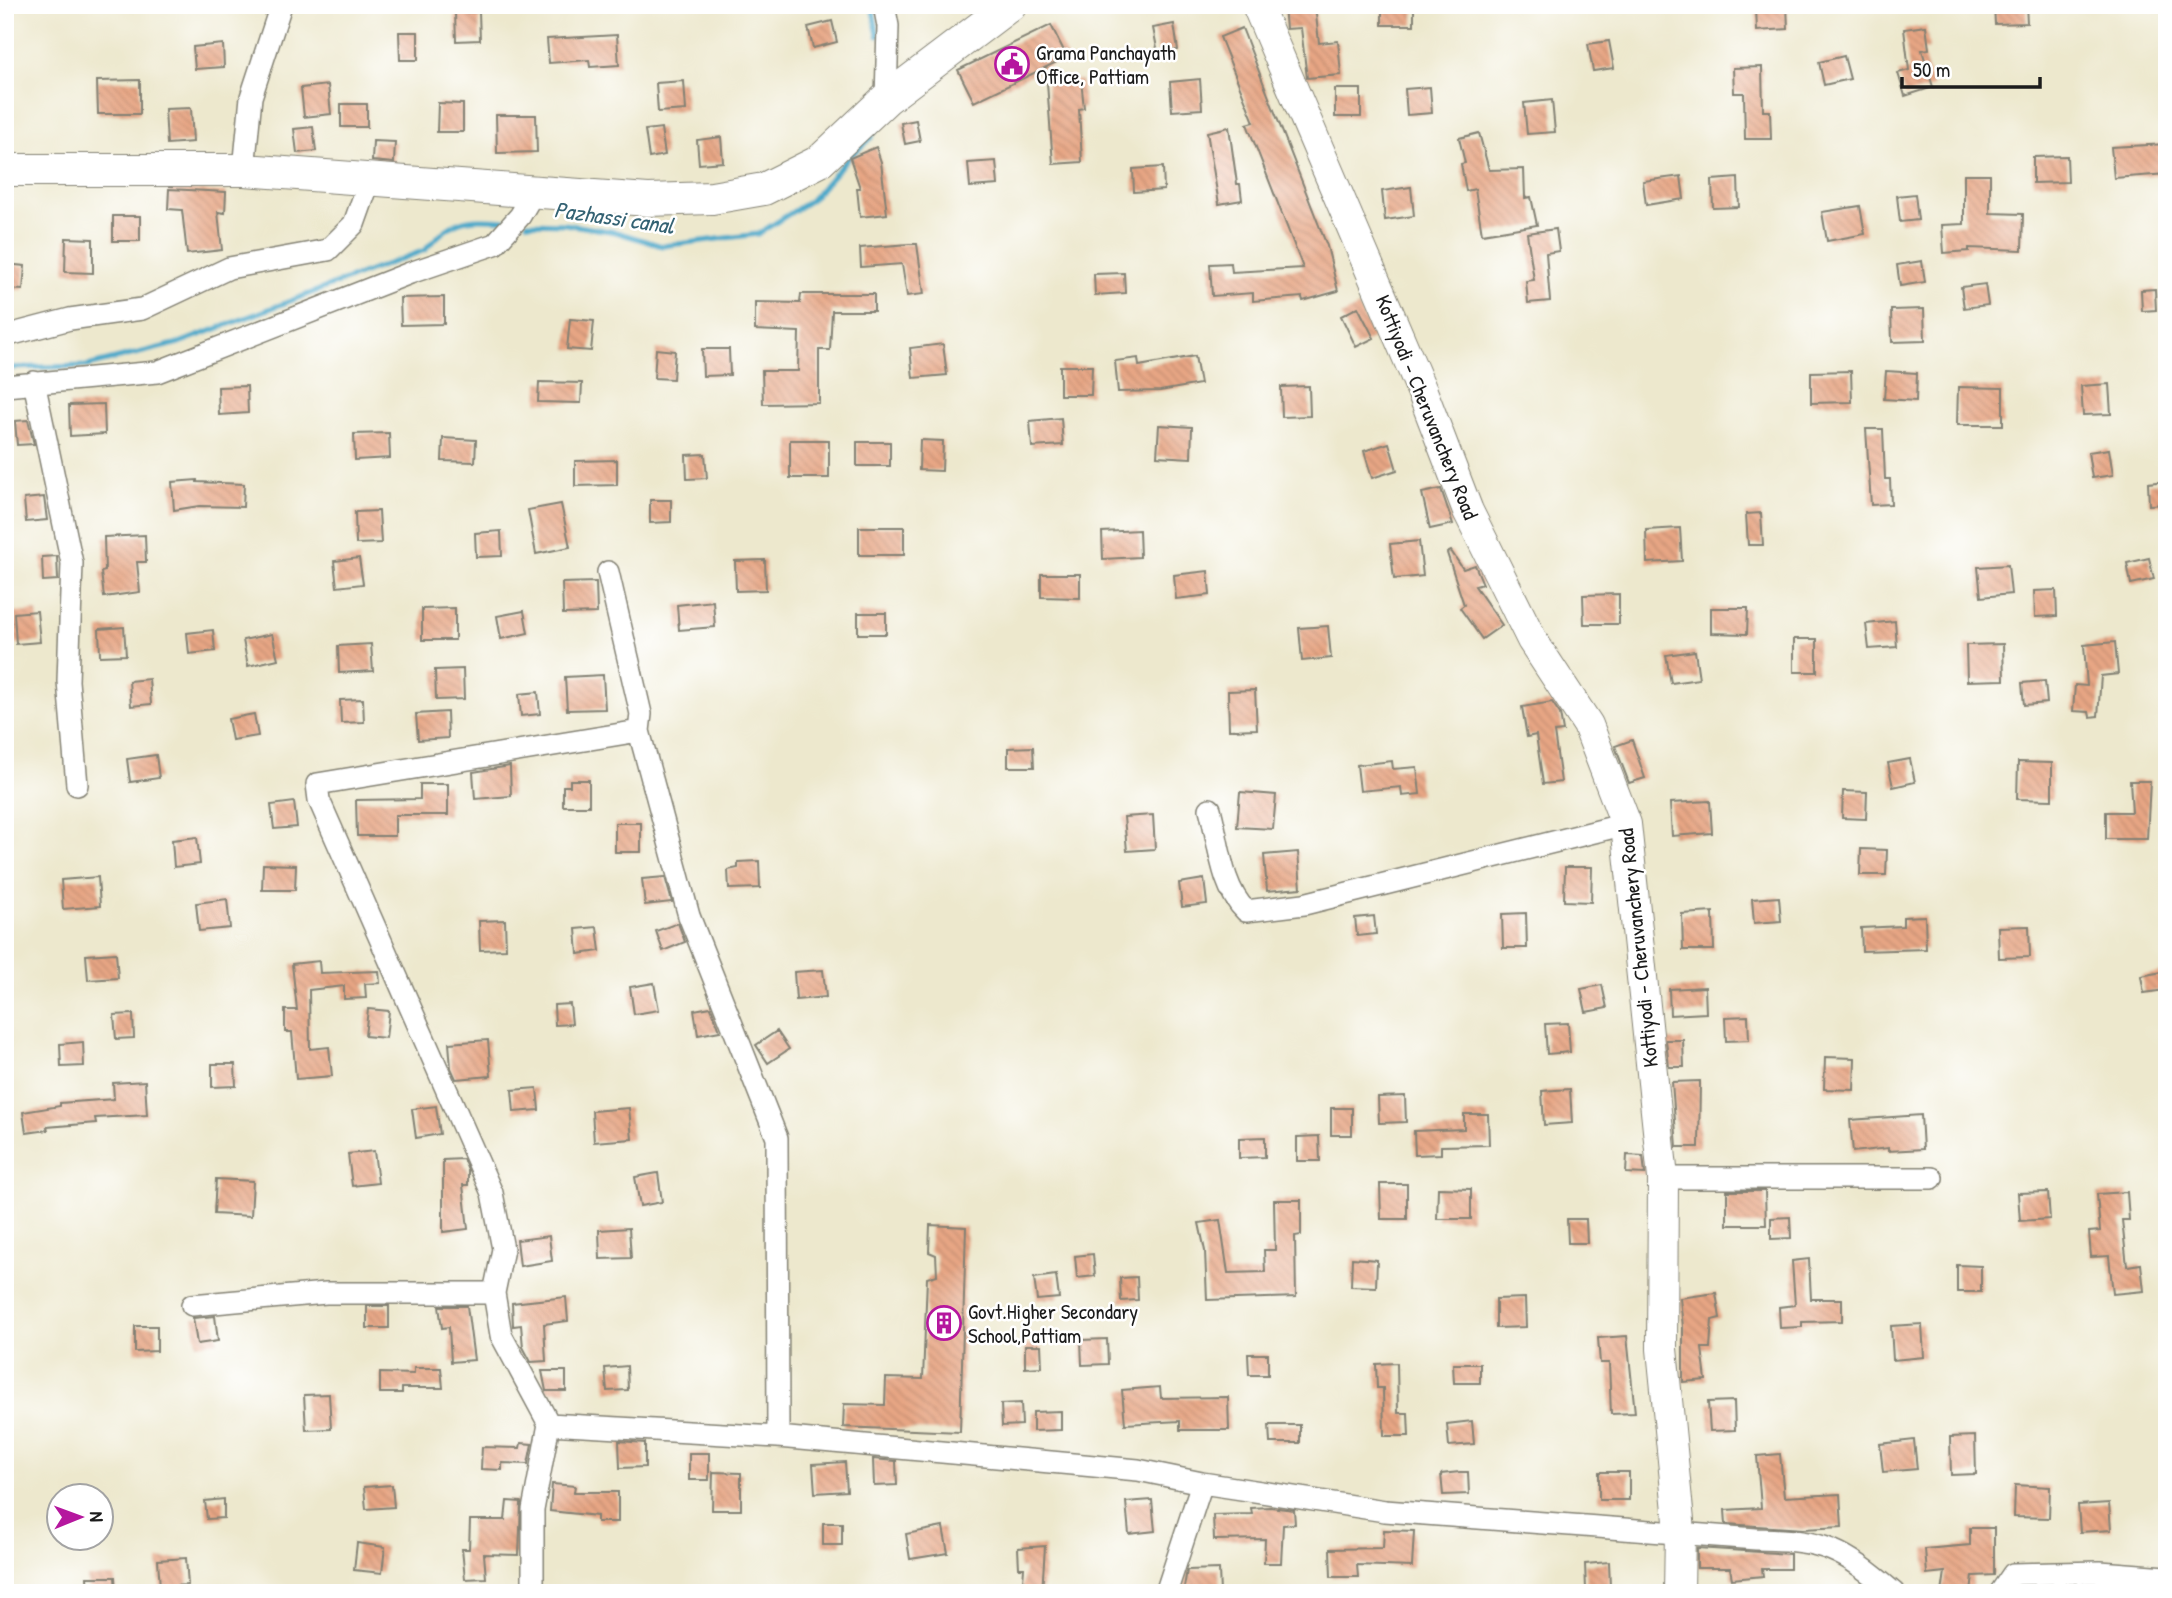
<svg xmlns="http://www.w3.org/2000/svg" width="2172" height="1598" viewBox="0 0 2172 1598" font-family="'Patrick Hand',sans-serif">
  <style>
    .lines { fill: none; stroke-linecap: round; stroke-linejoin: round }
    .stream { stroke: #4ca9ca; stroke-width: 5 }
    .building { fill: url(#building-back-hatch) }
    .minor-casing { stroke: #848274; stroke-width: 24 }
    .secondary-casing { stroke: #848274; stroke-width: 32 }
    .primary-casing { stroke: #848274; stroke-width: 34 }
    .minor { stroke: #fff; stroke-width: 21 }
    .secondary { stroke: #fff; stroke-width: 30 }
    .primary { stroke: #fff; stroke-width: 32 }
    .labels { text-anchor: middle; dominant-baseline: central; stroke-width: 5; stroke-linejoin: round; paint-order: stroke }
    .poi-label { font-size: 21px; fill: #1c1c1c; stroke: #fff; text-anchor: start }
    .street-label { font-size: 21px; fill: #1c1c1c; stroke: #fff }
    .water-label { font-size: 23px; font-style: italic; fill: #346273; stroke: #fff }
  </style>
  <defs>
    <pattern id="building-back-hatch" width="6" height="6" patternUnits="userSpaceOnUse" patternTransform="scale(1.75)"><rect width="6" height="6" fill="#e7a684"/><path d="M-1 5l2 2M0 0l6 6M5-1l2 2" fill="none" stroke="#c68e71"/></pattern>
  </defs>
  <rect width="100%" height="100%" fill="#fff"/>
  <filter id="ink" filterUnits="userSpaceOnUse"><feTurbulence type="fractalNoise" baseFrequency=".0143" numOctaves="2"/><feDisplacementMap in="SourceGraphic" scale="14" xChannelSelector="R" yChannelSelector="G"/><feConvolveMatrix kernelMatrix="1 2 1 2 8 2 1 2 1" color-interpolation-filters="sRGB"/></filter>
  <filter id="wash" filterUnits="userSpaceOnUse"><feTurbulence type="fractalNoise" baseFrequency=".00686" numOctaves="4" result="noise"/><feDisplacementMap in="SourceGraphic" scale="28" xChannelSelector="R" yChannelSelector="G"/><feGaussianBlur stdDeviation="1.57" result="paint"/><feColorMatrix in="noise" values="0 0 0 0 0 0 0 0 0 0 0 0 0 0 0 0 0 1.4 0 .05"/><feComposite in="paint" operator="in"/></filter>
  <g filter="url(#wash)">
    <rect width="100%" height="100%" fill="#ede8cd"/>
    <g class="lines">
      <path class="stream" d="M872,5L878,36
        M527,223L565,224L616,232L662,246L758,234L811,200L850,156L871,138L877,125
        M5,368L87,366L179,343L425,250C452,219 464,217 505,220"/>
    </g>
    <g id="blocks">
      <path class="building" d="M1284,5H1315L1319,43L1338,41L1341,75L1307,78L1301,28L1286,29Z
        M1382,5H1414V25H1382Z
        M1787,5L1788,29L1757,31L1756,7Z
        M1994,5H2026L2027,23L1995,24Z
        M479,12L480,40L456,41L455,13Z
        M832,21L837,42L813,48L808,27Z
        M1174,24L1178,50L1158,53L1153,28Z
        M1051,25L1067,57L974,102L958,70Z
        M1926,26L1929,49L1922,50L1933,87L1905,96L1898,73L1909,70L1904,29Z
        M1242,28L1327,246L1338,291L1303,301L1302,297L1253,301V293L1212,296L1210,264L1231,263L1232,272L1303,268L1247,124L1254,122L1220,37Z
        M399,32H418V60H400Z
        M617,35L619,65L590,67L589,60L549,63L547,39Z
        M1609,41L1614,68L1593,71L1588,44Z
        M223,44L224,67L195,69L193,47Z
        M1844,56L1850,79L1824,85L1819,62Z
        M1762,67L1763,111H1770L1771,139H1745L1744,93H1734L1733,68Z
        M1200,79L1202,109L1172,111L1170,82Z
        M140,80V114H98L97,81Z
        M1081,80L1084,108L1079,109L1082,162L1053,164L1047,83Z
        M684,81L686,110L658,112L656,83Z
        M328,85L331,114L304,117L301,88Z
        M1430,87L1432,113L1407,115L1405,89Z
        M1335,89H1361V117H1335Z
        M1552,100L1555,132L1527,134L1524,103Z
        M438,103L463,104V132H437Z
        M341,104H367V127H341Z
        M191,108L193,142L167,144L165,109Z
        M496,115H536L537,152L497,153Z
        M916,120L920,141L905,144L901,123Z
        M313,127L316,151L297,153L294,129Z
        M1229,127L1237,184H1240L1242,200L1219,204L1207,132Z
        M661,128L665,155L649,158L645,130Z
        M1479,133L1489,170L1524,169L1525,198L1531,197L1537,225L1482,234L1475,189L1466,191L1461,164L1465,163L1459,138Z
        M721,137L723,162L699,164L697,140Z
        M373,141L395,142L394,163L372,161Z
        M2167,144V174L2114,178L2111,147Z
        M876,147L881,162L887,214L860,217L857,188H860L850,158Z
        M2067,156L2068,182L2033,183V157Z
        M996,161L998,185L970,187L968,163Z
        M1163,167L1164,190L1134,192L1133,169Z
        M1964,174H1990V213L2023,214L2022,250L1969,248V251L1944,253L1942,225L1964,224Z
        M1681,176L1684,199L1646,205L1643,181Z
        M1738,178L1739,207L1713,208L1712,180Z
        M1411,187L1414,216L1385,220L1382,191Z
        M169,189L226,192L225,213L218,212L222,250L187,254L182,210L168,209Z
        M1915,194L1918,220L1900,222L1897,196Z
        M1860,206L1865,234L1827,241L1822,212Z
        M113,216H140V241H113Z
        M1556,229L1559,251L1546,253L1550,301L1528,303L1526,281L1534,280L1527,233Z
        M66,238L93,239V273L65,272Z
        M909,244H917L924,294L907,296L902,264L861,267L860,248Z
        M1922,261L1925,282L1900,286L1897,265Z
        M5,264L25,266L23,290L5,289Z
        M1124,273L1125,293L1095,295L1094,274Z
        M1985,284L1988,305L1964,308L1961,287Z
        M2155,289L2156,310L2142,311L2141,290Z
        M801,294H874V311H832L830,350H819V403L763,404L762,371H798L799,332L755,330V302L800,303Z
        M444,297V324L401,325L400,298Z
        M1358,307L1374,338L1356,347L1341,316Z
        M1924,309L1925,341L1892,342L1891,310Z
        M570,319L594,321L591,351L567,349Z
        M943,344L947,375L913,378L910,348Z
        M656,349L675,351L673,379L654,378Z
        M702,349H729L730,375L703,376Z
        M1195,356L1200,384L1160,391L1118,392L1115,361L1138,358L1139,366Z
        M1060,366H1092L1091,395H1060Z
        M1851,371L1852,402L1811,403V372Z
        M1886,371L1917,373L1916,401L1884,399Z
        M539,382L582,383L581,403L538,402Z
        M2109,384L2111,414L2083,415L2081,386Z
        M247,386L248,413L219,415L218,387Z
        M1309,386L1310,416L1282,417L1281,387Z
        M1958,387L2003,388V425H1957Z
        M104,404L105,434L70,436L69,405Z
        M1061,418L1063,445L1032,447L1030,421Z
        M28,420L34,444L17,445L15,421Z
        M1159,425L1192,427L1191,458L1157,456Z
        M1866,429H1883L1885,479H1890L1891,504L1871,505Z
        M389,433L390,458L355,460L354,434Z
        M443,438L476,440L475,462L442,461Z
        M790,440H829V478H790Z
        M920,440L943,441L942,471L919,470Z
        M857,442H890V466H857Z
        M1389,443L1397,470L1372,478L1364,451Z
        M2109,449L2113,475L2092,478L2088,452Z
        M705,454L707,478L687,479L686,455Z
        M617,460V485L575,486V461Z
        M197,480V482L244,484L243,507L199,506L174,510L172,482Z
        M2167,481V504L2149,505L2148,483Z
        M1441,489L1453,524L1430,529L1422,493Z
        M44,497L47,520L26,522L24,499Z
        M650,500H671V522L650,523Z
        M561,504L570,547L536,554L528,510Z
        M379,511L381,543L356,544L355,512Z
        M1761,513L1763,545H1748L1746,514Z
        M859,527H904V555H859Z
        M1680,528L1682,561L1647,563L1646,530Z
        M1139,530L1140,557L1103,559L1102,532Z
        M501,531L502,556L476,557L475,533Z
        M145,535L146,562H137L140,592L104,597L101,572L105,571L104,537Z
        M1419,541L1423,576L1394,579L1390,544Z
        M1451,551L1463,569L1475,565L1483,584L1475,586L1502,625L1482,639L1460,608L1464,605L1447,553Z
        M57,556L58,580L43,581L42,557Z
        M359,558L363,584L337,587L334,561Z
        M2149,558L2154,579L2131,584L2127,563Z
        M765,560L766,590L736,591L735,561Z
        M2008,565L2011,594L1981,597L1978,567Z
        M1208,571L1210,595L1176,599L1174,575Z
        M1041,574H1080V598L1041,597Z
        M596,582L597,613L563,614L562,583Z
        M2056,590L2057,616L2035,617L2034,591Z
        M1619,594V624H1584L1583,595Z
        M713,601L715,627L679,630L677,605Z
        M455,608V640H422V609Z
        M1711,608H1748L1747,634L1711,633Z
        M37,611L40,642L16,644L14,613Z
        M524,611L528,633L501,639L497,616Z
        M858,613H886V634H858Z
        M1895,621L1897,647L1869,649L1866,624Z
        M1328,626L1331,658L1302,661L1299,628Z
        M124,627L126,655L100,656L99,629Z
        M213,630L215,651L189,654L187,633Z
        M272,634L278,659L248,666L243,640Z
        M1794,639H1817V672H1794Z
        M2115,642L2118,674L2101,676L2098,716L2090,717L2089,712L2073,711L2075,685L2087,686L2084,645Z
        M371,644L373,671L339,673L338,646Z
        M2003,644L2004,680L1967,681L1966,645Z
        M1695,651L1699,679L1671,683L1666,655Z
        M463,669L464,699L436,700L435,670Z
        M603,675L605,709L567,710L565,677Z
        M149,679L151,704L131,706L129,681Z
        M2045,681L2047,703L2024,705L2022,683Z
        M1255,690L1257,729L1229,730L1228,691Z
        M538,692L540,714L521,716L519,694Z
        M363,699L364,722L341,723L340,700Z
        M1552,702L1560,714L1563,731L1554,732L1561,782L1543,784L1536,735L1527,737L1522,707Z
        M447,712L448,738L418,740L416,714Z
        M254,714L258,736L232,740L228,719Z
        M1632,740L1645,778L1629,783L1615,746Z
        M1033,747L1034,767H1008V748Z
        M156,755L159,778L130,782L127,759Z
        M1910,759L1915,782L1893,787L1888,763Z
        M1392,761L1393,769L1417,767L1420,794L1402,796L1401,787L1360,791L1357,765Z
        M2018,762L2052,763V800L2017,799Z
        M510,766L511,796L475,799L473,772Z
        M570,780H589V806H563V786H570Z
        M2130,781H2150L2147,839H2106V812H2132Z
        M420,784H448V815H395V836H357L356,800L420,799Z
        M1843,791L1867,792L1866,819L1842,818Z
        M1240,792L1276,795L1273,829L1237,827Z
        M1710,801L1712,833L1672,836L1670,803Z
        M294,802L297,827L274,829L271,805Z
        M1153,815L1155,849L1127,851L1124,817Z
        M615,823H641V852H615Z
        M197,837L200,864L174,867L172,840Z
        M1861,849L1887,850L1886,875H1860Z
        M1298,852L1301,888L1267,891L1264,855Z
        M759,861L760,888L729,889L728,870L738,868V862Z
        M263,864L296,865L295,890H262Z
        M1565,867H1592L1591,902L1564,901Z
        M98,877L100,906L63,909L61,880Z
        M665,877L672,902L645,905L642,879Z
        M1204,879L1207,904L1182,907L1179,883Z
        M1779,897L1781,921L1754,923L1752,899Z
        M227,899L230,928L199,931L196,903Z
        M1713,912L1714,950H1683L1682,914Z
        M1526,913L1527,948H1503L1502,914Z
        M1374,916L1376,934L1357,936L1355,918Z
        M1925,916L1926,949L1862,951L1861,928L1903,926V917Z
        M505,920L506,949L480,950L479,921Z
        M678,923L685,942L663,951L656,931Z
        M2029,926L2030,957L1999,958L1998,927Z
        M597,927L600,951L578,954L576,929Z
        M116,953L118,978L88,980L86,955Z
        M319,961L320,973L379,971L380,983L365,984L366,998L344,999V986L309,990L310,1049L329,1047L332,1076L296,1079L292,1032H285V1010H297L292,964Z
        M823,970L826,997L796,1000L794,972Z
        M2162,972L2165,990L2144,993L2141,976Z
        M654,983L659,1010L634,1014L630,987Z
        M1602,985L1607,1008L1586,1012L1581,989Z
        M1705,987L1706,1013L1670,1015L1669,989Z
        M570,1004L572,1024L555,1025L554,1005Z
        M711,1007L720,1031L698,1035L694,1010Z
        M368,1009L389,1011L386,1038L365,1036Z
        M133,1014L134,1038L116,1039L114,1015Z
        M1748,1016L1749,1040L1726,1041L1725,1017Z
        M1568,1023L1570,1052L1547,1054L1545,1024Z
        M777,1031L789,1049L768,1063L756,1045Z
        M488,1040L491,1076L456,1079L451,1068L449,1043Z
        M1666,1040H1683L1684,1067H1669Z
        M83,1042L84,1066L61,1067L60,1044Z
        M1825,1057L1855,1058L1854,1090L1824,1089Z
        M212,1064H235L236,1086L212,1087Z
        M145,1081L147,1115L95,1118L96,1123L47,1127L48,1130L26,1133L23,1112L60,1106V1103L114,1099L113,1083Z
        M1700,1081L1699,1147H1677L1672,1082Z
        M537,1088L539,1110L514,1112L512,1090Z
        M1570,1089L1572,1123L1544,1125L1542,1091Z
        M1405,1096L1406,1122L1379,1123L1378,1097Z
        M436,1106L440,1134L416,1138L412,1109Z
        M629,1108L632,1139L594,1142L592,1111Z
        M1331,1108H1352V1135H1331Z
        M1464,1114H1488L1489,1145L1441,1146V1154L1415,1155L1414,1131L1464,1129Z
        M1921,1115L1923,1149L1888,1151V1148L1853,1152L1850,1120Z
        M1319,1136L1320,1161H1297V1137Z
        M1265,1137V1157L1239,1158V1138Z
        M374,1151L378,1183L352,1186L348,1154Z
        M1627,1155L1643,1156L1645,1174L1626,1173Z
        M463,1159L468,1170V1185H463L468,1229L443,1232V1160Z
        M658,1173L662,1202L640,1206L635,1177Z
        M216,1179L253,1181L251,1216L214,1214Z
        M1380,1184H1407V1219H1381Z
        M1438,1188L1471,1189V1219H1437Z
        M1727,1191H1765L1766,1225H1727Z
        M2048,1192L2050,1219L2020,1221L2018,1193Z
        M2127,1192L2129,1220H2122L2127,1266L2141,1264L2144,1291L2113,1294L2109,1256L2091,1257L2089,1232L2100,1231L2097,1194Z
        M1274,1200H1301V1235L1295,1236L1296,1297L1207,1300L1205,1251L1199,1223L1220,1220L1228,1273L1265,1272L1264,1250H1275Z
        M1790,1217L1791,1238L1771,1239V1218Z
        M1567,1219H1586L1587,1243H1568Z
        M930,1225L966,1227L960,1432L843,1427L844,1404L885,1405L886,1378L923,1379L927,1278L937,1275L936,1255L929,1252Z
        M629,1228L631,1258L600,1259L599,1230Z
        M549,1236L552,1261L520,1266L517,1240Z
        M1093,1254L1095,1276L1077,1278L1075,1256Z
        M1352,1258L1377,1260L1376,1287L1351,1286Z
        M1809,1259L1811,1299H1842V1321L1802,1322V1327L1780,1328L1779,1307L1795,1305L1792,1261Z
        M1957,1265L1981,1266V1292H1957Z
        M1056,1275L1059,1298L1037,1300L1034,1278Z
        M1137,1277L1138,1300L1121,1301L1120,1278Z
        M1716,1293L1720,1318L1712,1320L1710,1348H1702L1706,1380L1683,1382V1327L1680,1298Z
        M566,1297L568,1321L544,1324L546,1361L531,1362L523,1347L521,1325L513,1326L512,1303Z
        M1525,1298L1526,1327L1496,1328V1299Z
        M367,1306H389V1328H367Z
        M439,1306H467L474,1360L451,1362L449,1327L442,1328Z
        M215,1316L218,1341L197,1344L193,1318Z
        M1922,1324L1924,1357L1893,1360L1891,1326Z
        M135,1326H157V1351L135,1352Z
        M1627,1336L1635,1413L1611,1414L1609,1363H1600L1598,1338Z
        M1107,1339L1108,1364L1082,1365L1081,1340Z
        M1025,1345H1041L1042,1367L1025,1368Z
        M1248,1354H1268V1375H1249Z
        M1397,1363L1398,1413H1408L1409,1436H1384L1383,1388H1377L1376,1364Z
        M1453,1364H1480V1383H1454Z
        M627,1366L628,1390L607,1391L605,1368Z
        M414,1368H441L443,1388H402V1393H380V1373L414,1374Z
        M542,1371H566V1391H546Z
        M1160,1387L1161,1398L1228,1397L1229,1430H1180V1421L1125,1424L1122,1390Z
        M329,1394L331,1429L306,1430L304,1395Z
        M1734,1401L1735,1430L1710,1431L1708,1402Z
        M1021,1403L1022,1425L1002,1426L1001,1404Z
        M1061,1411V1430L1033,1431V1412Z
        M1472,1421L1474,1444L1449,1446L1447,1424Z
        M1269,1425H1300V1443H1270Z
        M1975,1436L1976,1474L1951,1475L1950,1437Z
        M1914,1440L1917,1469L1883,1472L1880,1444Z
        M619,1441L645,1443V1467L620,1468Z
        M521,1443L532,1444L528,1464L502,1463V1470L481,1469L482,1447L520,1448Z
        M689,1453H709V1480H689Z
        M1780,1454L1784,1497L1840,1494L1842,1527L1803,1529L1726,1524L1725,1510L1761,1508L1757,1456Z
        M873,1459L896,1461L897,1485L874,1486Z
        M845,1462L847,1491L815,1493L813,1464Z
        M713,1472L741,1473V1510H712Z
        M1460,1472H1468L1469,1494L1443,1495L1441,1474Z
        M1599,1472H1629V1500H1599Z
        M552,1484L575,1486L574,1492H618V1522H597V1516L550,1511Z
        M392,1485L394,1507L366,1509L364,1487Z
        M2015,1485L2050,1487L2049,1518L2014,1517Z
        M224,1499V1518L207,1519L205,1501Z
        M1152,1500L1155,1531L1129,1534L1126,1502Z
        M507,1501L521,1502L519,1555L484,1554L486,1578L465,1579L462,1549H469L470,1520H505Z
        M2109,1503L2111,1530L2080,1532L2078,1505Z
        M1270,1507L1294,1510L1295,1524L1283,1525L1281,1563H1264L1265,1539L1214,1540L1213,1515L1252,1514L1251,1508Z
        M823,1523H842V1545H823Z
        M943,1527L948,1553L910,1559L906,1534Z
        M1970,1528H1994V1575L1973,1576L1971,1593H1942L1945,1572L1927,1574L1925,1549L1970,1545Z
        M1384,1530L1414,1531L1412,1567L1357,1565L1358,1577H1331L1330,1549L1383,1548Z
        M357,1543L385,1547L382,1573L354,1570Z
        M1045,1546L1042,1593H1022L1024,1568H1019L1018,1548Z
        M1697,1548L1790,1554V1569H1762L1763,1576L1732,1579L1730,1568H1697Z
        M186,1558L188,1585L160,1587L158,1560Z
        M1609,1562L1610,1587L1586,1589L1585,1564Z
        M1219,1569L1220,1593H1183L1187,1570Z
        M87,1577H115L116,1593H88Z"/>
    </g>
  </g>
  <g filter="url(#ink)">
    <use href="#blocks" fill-opacity="0" stroke="#848274" stroke-width="2"/>
    <g class="lines">
      <g class="minor-casing">
        <path id="minor" d="M884,5L888,26L886,99
          M244,170L251,97L281,5
          M5,336L70,319L142,309L229,268L328,250L354,224L370,179
          M34,382L72,563L68,681L77,785
          M5,386L157,372L410,273L495,244L520,216L534,192
          M608,572L641,714L639,731L689,916L777,1138L778,1437
          M1210,809C1219,842 1221,887 1246,911L1304,904L1626,824
          M1663,1178H1932
          M192,1305L326,1293H494
          M549,1424L778,1437L1138,1470L1202,1483L1385,1511L1756,1539C1825,1540 1842,1549 1894,1593
          M533,1593V1510L549,1424L501,1335L494,1293L503,1249L492,1193L319,800L317,784L639,731
          M1166,1593L1202,1483
          M2000,1593L2013,1574L2100,1572L2167,1577"/>
      </g>
      <g class="secondary-casing">
        <path id="secondary" d="M1257,5L1422,391L1468,511L1532,640L1588,725L1626,824L1663,1178L1662,1349L1680,1531L1679,1593"/>
      </g>
      <g class="primary-casing">
        <path id="primary" d="M5,170H244L648,200L712,198L764,189L820,161L886,99L1010,5"/>
      </g>
      <use href="#minor" class="minor"/>
      <use href="#secondary" class="secondary"/>
      <use href="#primary" class="primary"/>
    </g>
  </g>
  <defs>
    <g id="civic-ring" transform="scale(1.75)"><circle r="9.5" fill="#fff" stroke="#b5179e" stroke-width="1.5"/><path d="M-.6-6.5H3V-4.5H.6V-3L4-1V1h2V6H-6V1h2V-1L-.6-3ZM-1.2 2.5V6h2.4V2.5Z" fill="#b5179e"/></g>
    <g id="building-ring" transform="scale(1.75)"><circle r="9.5" fill="#fff" stroke="#b5179e" stroke-width="1.5"/><path d="M-4-6H4V6H1V3H-1V6H-4ZM-2.5-4.3h1.7v1.8h-1.7ZM.8-4.3h1.7v1.8H.8ZM-2.5-1h1.7V.8h-1.7ZM.8-1h1.7V.8H.8Z" fill="#b5179e"/></g>
  </defs>
  <g fill-rule="evenodd">
    <use href="#civic-ring" x="1012" y="64"/>
    <use href="#building-ring" x="944" y="1323"/>
  </g>
  <g class="labels">
    <g class="poi-label">
      <text x="1036" y="52">Grama Panchayath<tspan x="1036" dy="24">Office, Pattiam</tspan></text>
      <text x="968" y="1311">Govt.Higher Secondary<tspan x="968" dy="24">School,Pattiam</tspan></text>
    </g>
    <g class="street-label">
      <text transform="translate(1427 407) rotate(68)">Kottiyodi - Cheruvanchery Road</text>
      <text transform="translate(1638 948) rotate(-96)">Kottiyodi - Cheruvanchery Road</text>
    </g>
    <g class="water-label">
      <text transform="translate(614 217) rotate(8)">Pazhassi canal</text>
    </g>
  </g>
  <rect width="2172" height="1598" fill="none" stroke="#fff" stroke-width="28"/>
  <g transform="translate(80 1517) rotate(89)"><circle r="33" fill="#ffffff" stroke="#a4a4a4" stroke-width="2"/>
  <path d="M0-5L12 26L0 18L-12 26Z" fill="#b5179e"/>
  <text y="-10" font-size="19" font-weight="bold" text-anchor="middle" fill="#1c1c1c">N</text>
  </g>
  <path d="M1902 77v10h138v-10" fill="none" stroke="#1c1c1c" stroke-width="3.5"/>
  <text x="1913" y="77" font-size="21" fill="#1c1c1c" stroke="#ffffff" stroke-width="5" paint-order="stroke">50 m</text>
</svg>
